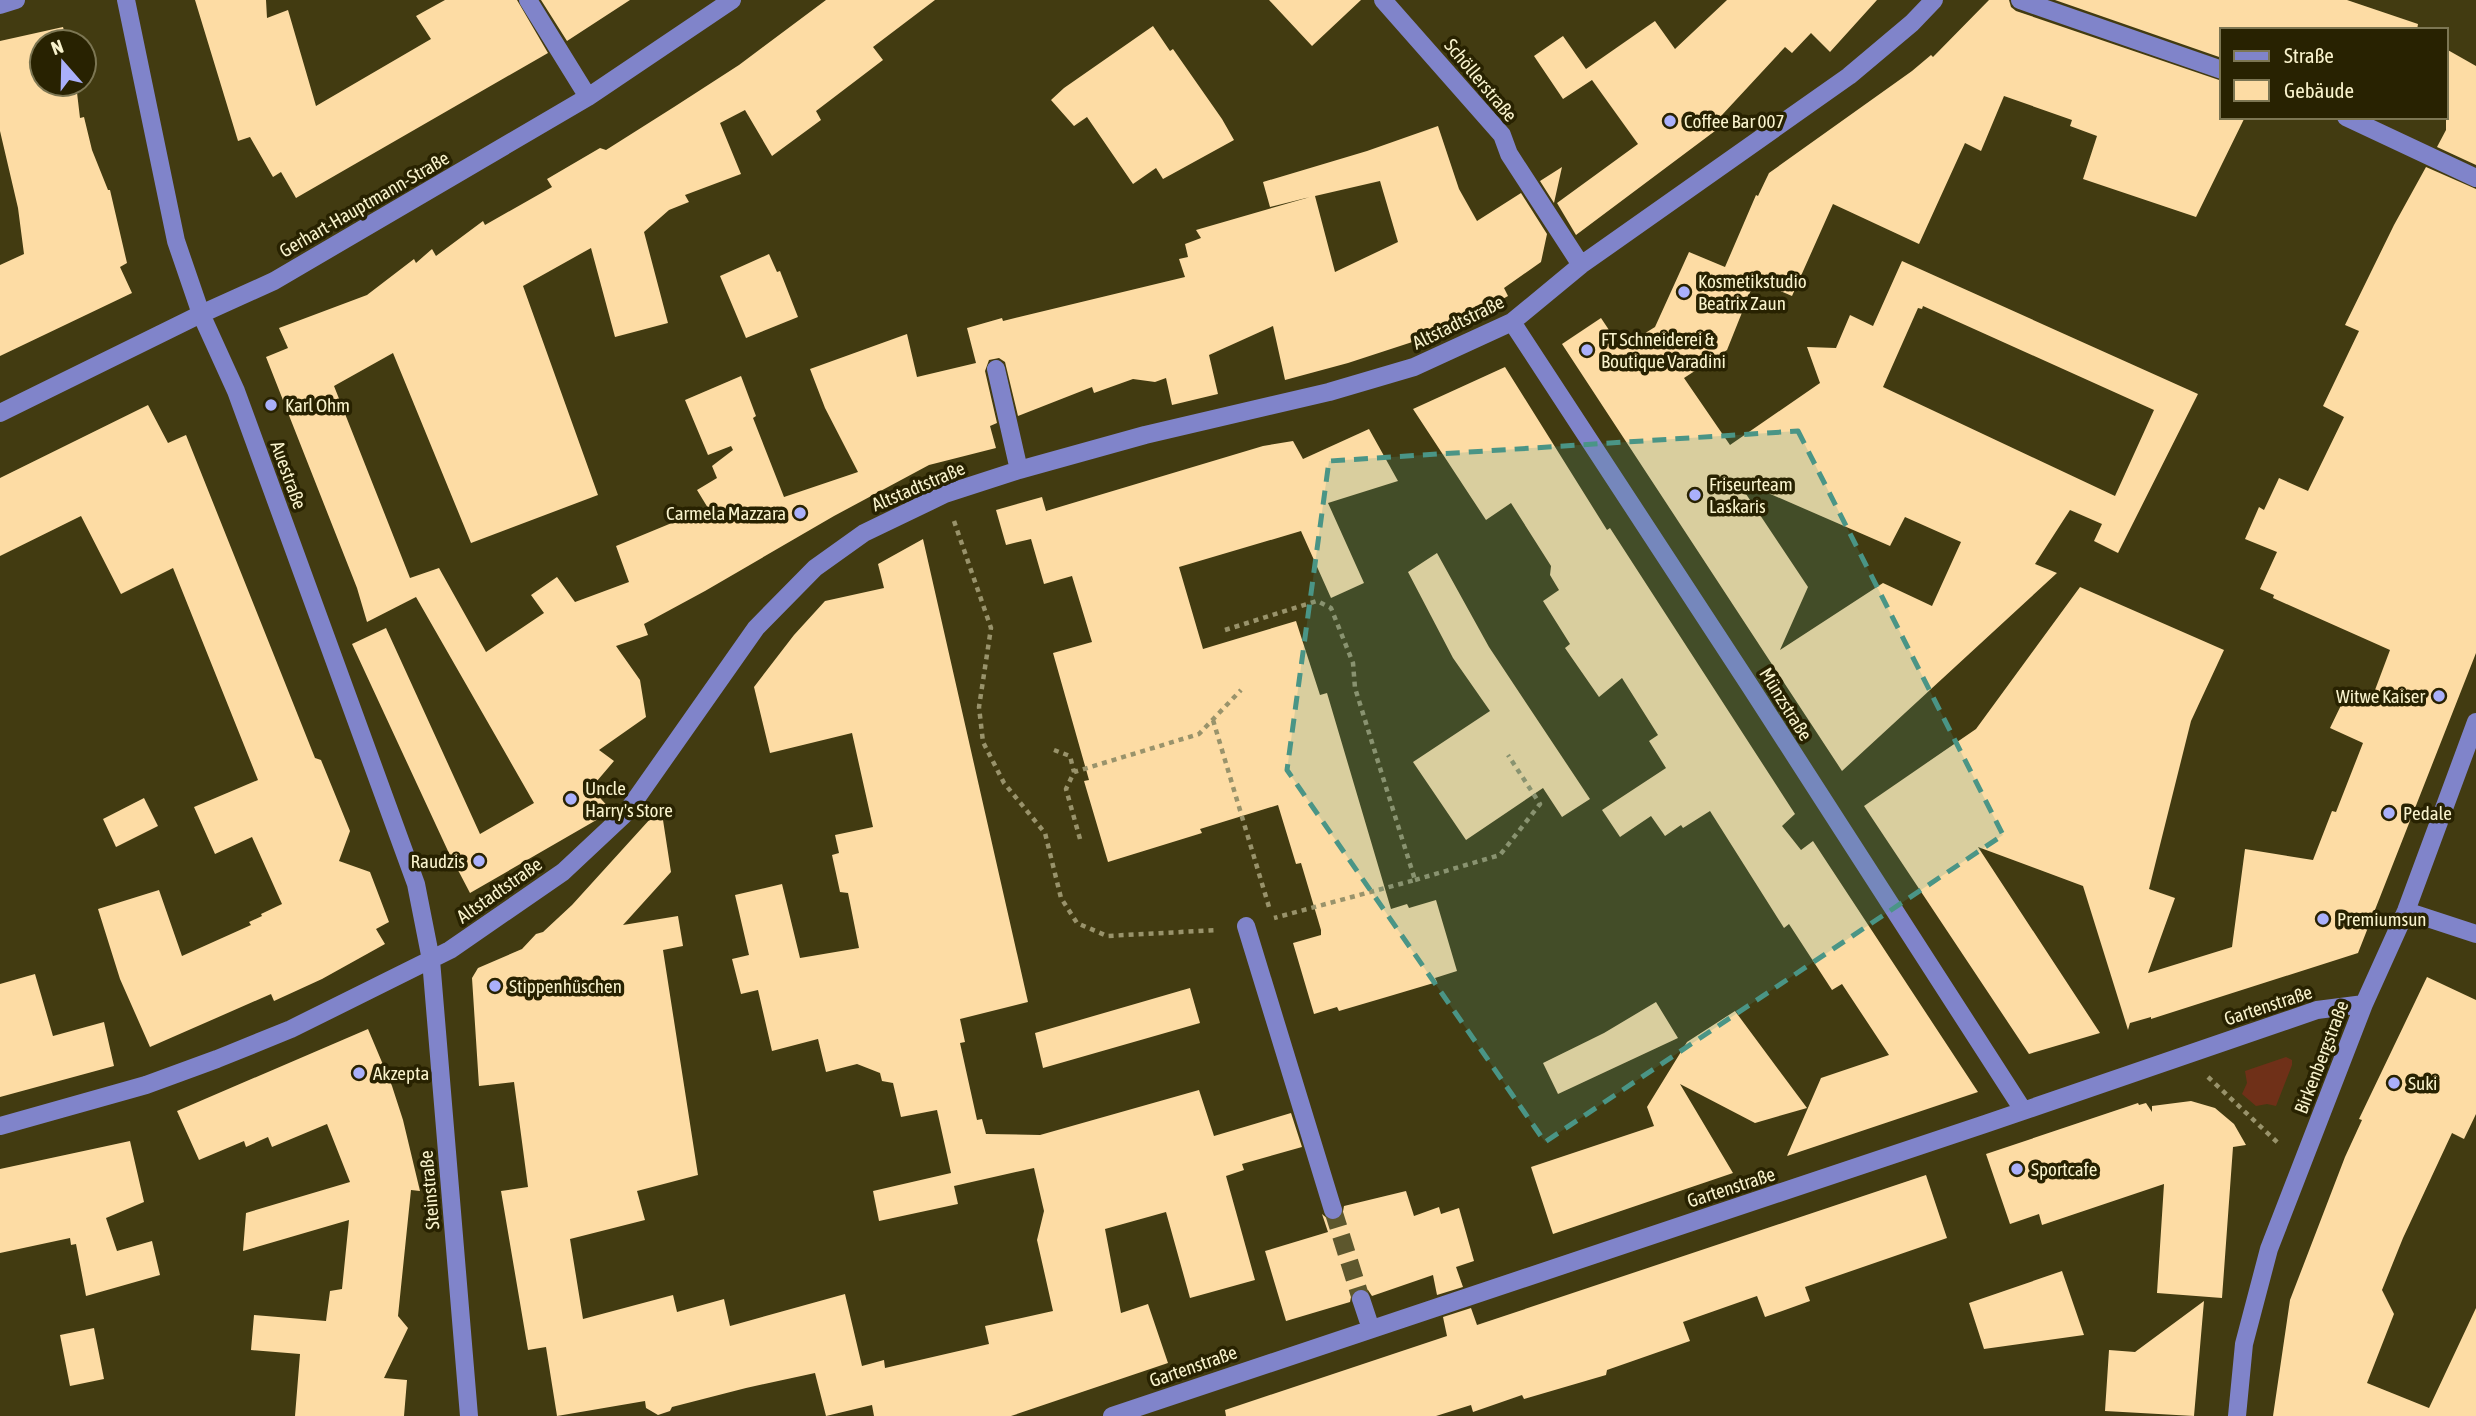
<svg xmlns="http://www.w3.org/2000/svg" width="2476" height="1416" viewBox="0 0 2476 1416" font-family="'Asap Condensed',sans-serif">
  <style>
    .green { fill: #6f3018 }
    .building { fill: #fddca4; fill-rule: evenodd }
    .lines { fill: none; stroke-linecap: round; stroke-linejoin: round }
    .minor-tunnel { stroke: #5d572d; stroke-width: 18; stroke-dasharray: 18 9; stroke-linecap: butt }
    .path { stroke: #99936b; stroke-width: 4.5; stroke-dasharray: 5 5; stroke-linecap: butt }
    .minor { stroke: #8084ca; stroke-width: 18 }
    .marked { fill: #4a9586; fill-opacity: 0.2; stroke: #4a9586; stroke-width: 5; stroke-dasharray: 14 9; stroke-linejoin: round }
    .poi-dot { fill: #aab0fb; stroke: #282201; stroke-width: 2.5 }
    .labels { text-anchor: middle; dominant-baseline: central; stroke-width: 7; stroke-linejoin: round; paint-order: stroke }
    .street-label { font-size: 19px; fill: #f9f3cd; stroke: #282201 }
    .poi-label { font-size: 19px; fill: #f9f3cd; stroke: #282201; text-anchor: start }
  </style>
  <rect width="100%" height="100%" fill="#423b11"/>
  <path class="green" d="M2286,1057L2292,1060V1065L2276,1106L2267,1104L2256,1106L2242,1094L2247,1083L2245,1071Z"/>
  <path class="building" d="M195,0H266L267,18L288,10L316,106L431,39L416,16L445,0H517L548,53L296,198L281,172L273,177L250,137L238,141Z
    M541,0H630L567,41Z
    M826,0H935L873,47L883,60L816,111L821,120L772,156L745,110L720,123L741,174L685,195L689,202L669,210L644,232L668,323L615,337L591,248L523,286L598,495L471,543L393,353L334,386L410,578L439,568L486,652L544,613L531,595L557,577L575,602L629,582L616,546L708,508L697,490L717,478L712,466L733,450L731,446L708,455L685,400L741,376L756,416L753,418L784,497L858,472L825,408L810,369L907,334L917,377L976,363L967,328L1002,318L1003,321L1185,277L1179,259L1188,257L1185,244L1201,238L1196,230L1310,197L1270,207L1263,182L1367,151L1438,126L1459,189L1477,221L1521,193L1547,234L1541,262L1504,288L1508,296L1446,331L1348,363L1285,380L1273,326L1209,355L1218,394L1172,405L1166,378L1155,382L1133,379L1094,393L1092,387L1018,416L1005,362L999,358L989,360L985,371L997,423L990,426L996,448L929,465L834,516L705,591L644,624L648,635L616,646L640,680L646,717L599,750L614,761L591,788L612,811L470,893L448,851L352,644L386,628L480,834L534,803L416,597L367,622L357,588L266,357L288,348L279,328L367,295L414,259L416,263L432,249L436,256L483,221L485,225L552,187L547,179L600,148L606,150L674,107L739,65ZM1380,181L1398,242L1335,272L1315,196Z
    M1269,0H1361L1312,46Z
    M1727,0H1877L1830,52L1811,33L1792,53L1785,47L1722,115L1727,122L1576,235L1557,203L1638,144L1592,80L1563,99L1534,56L1563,36L1586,69L1655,21L1675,49Z
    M1989,0H2009L2011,7L2016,11L2222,81V117H2245L2196,217L2083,179L2097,136L2070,126L2072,120L2004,96L1981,151L1965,143L1919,244L1833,204L1792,296L1755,280L1727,350L1684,378L1730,445L1820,383L1807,347L1836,348L1850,315L1873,326L1902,261L2198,394L2118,553L2094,541L2102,524L2070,510L2035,564L2057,573L1842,771L1562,344L1601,318L1621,348L1655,327L1689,252L1725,267L1756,195L1758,196L1769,173L1912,71L1931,55L1933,57ZM1923,306L2154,410L2115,496L1883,387L1918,308L1922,309ZM1736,479L1890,546L1905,517L1961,542L1932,606L1883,583L1780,650L1808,587Z
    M2055,0H2347L2418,24L2417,30H2222V58Z
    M1153,26L1170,51L1173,49L1222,119L1234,140L1163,179L1156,168L1133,184L1087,117L1074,126L1051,100L1064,88Z
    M63,27L67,42H42V84H76L80,118L84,117L92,150L108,190H110L127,263L120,267L132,293L0,356V265L24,254L18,208L0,131V41Z
    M2446,49L2476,66V165L2437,147L2446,130Z
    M1562,167L1554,203L1540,181Z
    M2426,167L2476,189V653L2358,953L2151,1019V1017L2130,1023L2128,1030L2083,886L1978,847L2100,1033L2029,1054L1864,806L1976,729L2080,587L2224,650L2191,721L2149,889L2175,898L2148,973L2232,947L2245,849L2313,860L2332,811L2336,812L2363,743L2330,728L2346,695L2369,706L2390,650L2273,598L2274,595L2260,589L2277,552L2245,539L2259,507L2264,510L2279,478L2308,491L2344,417L2323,406L2359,331L2345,325L2394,225Z
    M769,254L777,272L780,271L798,317L746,338L720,276Z
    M1505,367L1607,530L1610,528L1795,814L1782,826L1801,850L1813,841L1978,1092L1787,1156L1821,1078L1889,1055L1842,984L1832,990L1789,924L1784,928L1710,811L1683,828L1681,825L1665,836L1651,816L1620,837L1602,810L1666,768L1649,741L1658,735L1622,678L1599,697L1565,648L1570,644L1543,601L1559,590L1550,575L1551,566L1511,503L1486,520L1413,409Z
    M148,405L168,443L186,435L315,758L321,760L350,831L339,861L370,872L389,922L376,929L385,944L322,979L274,1001L271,994L150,1047L120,979L98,909L159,890L182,956L251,925L249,922L262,916L261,914L282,904L252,837L215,854L194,807L258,780L173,568L121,594L81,516L0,556V478Z
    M1369,429L1398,481L1328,503L1364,583L1331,598L1301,531L1179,567L1203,649L1296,621L1320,695L1327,693L1391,909L1407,904L1409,908L1436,900L1457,971L1435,978L1437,982L1390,996L1339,1011L1337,1007L1314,1014L1293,943L1321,935V930L1301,863L1296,864L1278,805L1200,829L1202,833L1108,862L1084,781L1089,780L1053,653L1092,642L1072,576L1044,584L1031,539L1006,545L996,510L1042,497L1046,511L1263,446L1293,441L1303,459Z
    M923,539L1028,1002L960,1019L965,1042L960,1043L977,1120L982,1119L986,1134L1040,1135L1199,1090L1214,1136L1291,1113L1302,1147L1242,1164L1244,1170L1226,1176L1255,1280L1190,1298L1166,1212L1105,1229L1121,1313L1148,1304L1168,1363L1011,1416H874L872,1405L826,1416L815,1373L746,1388L672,1407L670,1411L658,1415L646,1408L645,1401L557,1416L546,1347L528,1350L501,1191L528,1187L514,1082L479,1086L472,978L478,968L522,949L536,934L543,932L572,905L661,807L671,872L623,925L678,916L683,946L663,950L698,1175L637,1191L645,1220L570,1239L583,1319L673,1295L677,1312L724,1299L730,1326L845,1294L862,1366L884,1360L885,1368L989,1344L985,1326L1053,1311L1037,1240L1044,1211L1034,1168L954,1186L958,1204L879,1221L873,1191L951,1173L937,1110L901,1117L893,1083L882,1081L880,1073L857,1064L826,1072L818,1039L772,1051L758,990L741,994L732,959L749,955L735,895L782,884L800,958L859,948L848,893L840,892L832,855L839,853L835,835L873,827L852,733L770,753L754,687L794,635L825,601L884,588L878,564Z
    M1437,553L1489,647L1590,799L1562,817L1543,788L1466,840L1413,762L1490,711L1453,658L1408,572Z
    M144,798L158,826L116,847L103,819Z
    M35,974L53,1036L104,1022L114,1066L0,1097V984Z
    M2427,977L2476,1000V1114L2464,1139L2452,1133L2403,1238L2382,1290L2394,1314L2367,1383L2429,1408L2476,1308V1416H2273L2290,1300L2345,1157L2362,1120L2359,1119Z
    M1190,988L1200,1023L1043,1068L1035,1033Z
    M1656,1002L1678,1038L1558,1094L1543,1063L1604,1033Z
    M1735,1011L1807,1108L1755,1123L1680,1084L1733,1173L1553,1234L1531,1167L1654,1126L1647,1107L1687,1042Z
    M368,1029L392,1086L403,1120L420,1191L411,1190L398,1316L408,1328L384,1378L407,1380L404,1416H295L300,1354L251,1350L254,1315L326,1321L330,1291L342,1289L349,1220L243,1251L246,1213L350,1182L327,1124L272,1147L268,1137L246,1147L244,1141L199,1160L177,1111Z
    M2191,1101L2215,1108L2234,1124L2246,1145L2233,1147L2222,1298L2157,1293L2164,1184L2042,1225L2039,1214L2010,1224L1986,1154L2138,1103L2139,1105L2146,1103L2152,1112V1106Z
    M130,1141L144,1202L106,1218L117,1251L152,1241L160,1275L86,1296L76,1244L71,1245L70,1238L0,1253V1169Z
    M1926,1175L1947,1238L1805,1287L1810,1301L1765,1317L1757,1296L1683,1322L1690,1341L1607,1370L1606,1375L1524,1399L1522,1395L1473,1412L1471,1405L1436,1416H1226L1225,1410L1447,1336L1443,1317L1471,1308L1477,1325Z
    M1406,1191L1414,1216L1439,1207L1441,1214L1459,1208L1474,1261L1456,1267L1463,1287L1437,1295L1433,1275L1372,1296L1368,1290L1358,1288L1352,1292L1350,1302L1286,1321L1265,1251L1328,1232L1322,1214L1330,1221H1336L1342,1217L1344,1206Z
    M2062,1271L2084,1335L1984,1349L1969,1303Z
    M2204,1301L2194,1416L2105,1411L2109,1350L2135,1352Z
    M94,1328L104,1379L70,1386L60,1335Z"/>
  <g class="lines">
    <path class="minor-tunnel" d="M1333,1210L1361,1299"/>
    <path class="path" d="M954,521L991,628L979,707L983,742L1004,783L1045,833L1061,898L1077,923L1107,936L1218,930
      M1225,630L1317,601L1331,608L1353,663L1355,688L1415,880L1274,918
      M1213,720L1269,907
      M1054,750L1070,756L1074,772
      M1080,839L1066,789L1074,772L1199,734L1241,690
      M1415,880L1500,855L1540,804L1508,755
      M2208,1077L2278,1143"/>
    <path class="minor" d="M126,0L176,241L201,314L236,391L416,884L431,960L469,1416
      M528,0L588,97
      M1383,0L1502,135L1509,154L1581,265
      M2020,0L2222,70
      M0,5L16,0
      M2346,117L2476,178
      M1512,322L1750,686L2023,1110
      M996,369L1019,470
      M0,413L201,314L274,281L588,97L732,0
      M2406,911L2476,934
      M1246,926L1333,1210
      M0,1126L146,1085L217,1059L291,1029L450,950L563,872L626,813L756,628L815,568L864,533L945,494L1019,470L1145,435L1329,392L1414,367L1512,322L1581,265L1849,76L1912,23L1934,0
      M1361,1299L1371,1329
      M1112,1416L1985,1124L2317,1010L2364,1004
      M2237,1416L2244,1344L2269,1249L2364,1004L2406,911L2476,722"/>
  </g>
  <path class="marked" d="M1798,431L2003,835L1545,1142L1287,770L1329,461Z"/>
  <g class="poi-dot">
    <circle cx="1670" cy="121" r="7"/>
    <circle cx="1684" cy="292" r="7"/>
    <circle cx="1587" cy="350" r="7"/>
    <circle cx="271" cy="405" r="7"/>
    <circle cx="1695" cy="495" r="7"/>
    <circle cx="800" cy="513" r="7"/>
    <circle cx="2439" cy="696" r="7"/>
    <circle cx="571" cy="799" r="7"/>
    <circle cx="2389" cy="813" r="7"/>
    <circle cx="479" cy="861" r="7"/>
    <circle cx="2323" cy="919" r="7"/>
    <circle cx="495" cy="986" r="7"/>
    <circle cx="359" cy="1073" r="7"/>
    <circle cx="2394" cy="1083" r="7"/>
    <circle cx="2017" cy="1169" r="7"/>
  </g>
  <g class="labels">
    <g class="street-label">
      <text transform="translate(1481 80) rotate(50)">Schöllerstraße</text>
      <text transform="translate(364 204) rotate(-30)">Gerhart-Hauptmann-Straße</text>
      <text transform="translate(1458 322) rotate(-26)">Altstadtstraße</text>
      <text transform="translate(289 475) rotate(70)">Auestraße</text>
      <text transform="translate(918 486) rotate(-23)">Altstadtstraße</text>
      <text transform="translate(1786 704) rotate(58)">Münzstraße</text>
      <text transform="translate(499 890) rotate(-35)">Altstadtstraße</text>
      <text transform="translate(2268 1005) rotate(-18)">Gartenstraße</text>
      <text transform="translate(2321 1057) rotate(-69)">Birkenbergstraße</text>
      <text transform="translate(1731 1187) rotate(-18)">Gartenstraße</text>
      <text transform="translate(429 1190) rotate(-95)">Steinstraße</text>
      <text transform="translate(1193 1366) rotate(-19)">Gartenstraße</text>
    </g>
    <g class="poi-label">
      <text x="1684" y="121">Coffee Bar 007</text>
      <text x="1698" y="281">Kosmetikstudio<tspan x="1698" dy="22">Beatrix Zaun</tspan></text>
      <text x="1601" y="339">FT Schneiderei &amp;<tspan x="1601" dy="22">Boutique Varadini</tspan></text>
      <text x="285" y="405">Karl Ohm</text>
      <text x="1709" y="484">Friseurteam<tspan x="1709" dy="22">Laskaris</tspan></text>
      <text x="786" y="513" text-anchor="end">Carmela Mazzara</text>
      <text x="2425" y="696" text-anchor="end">Witwe Kaiser</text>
      <text x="585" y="788">Uncle<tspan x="585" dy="22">Harry's Store</tspan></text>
      <text x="2403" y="813">Pedale</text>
      <text x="465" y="861" text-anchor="end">Raudzis</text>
      <text x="2337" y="919">Premiumsun</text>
      <text x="509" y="986">Stippenhüschen</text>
      <text x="373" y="1073">Akzepta</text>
      <text x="2408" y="1083">Suki</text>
      <text x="2031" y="1169">Sportcafe</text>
    </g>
  </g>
  <rect x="2220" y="28" width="228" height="91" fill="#282201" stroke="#7c7653" stroke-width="2"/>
  <rect x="2234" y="51" width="35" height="10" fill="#8084ca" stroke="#7c7653" stroke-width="2"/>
  <text x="2284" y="63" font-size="21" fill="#f9f3cd">Straße</text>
  <rect x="2234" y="80" width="35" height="21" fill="#fddca4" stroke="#7c7653" stroke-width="2"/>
  <text x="2284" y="98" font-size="21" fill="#f9f3cd">Gebäude</text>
  <g transform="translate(63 63) rotate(340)"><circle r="33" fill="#282201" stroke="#7c7653" stroke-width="2"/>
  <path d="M0-5L12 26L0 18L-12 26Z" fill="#aab0fb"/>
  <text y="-10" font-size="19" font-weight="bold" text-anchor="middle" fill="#f9f3cd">N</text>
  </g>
</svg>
